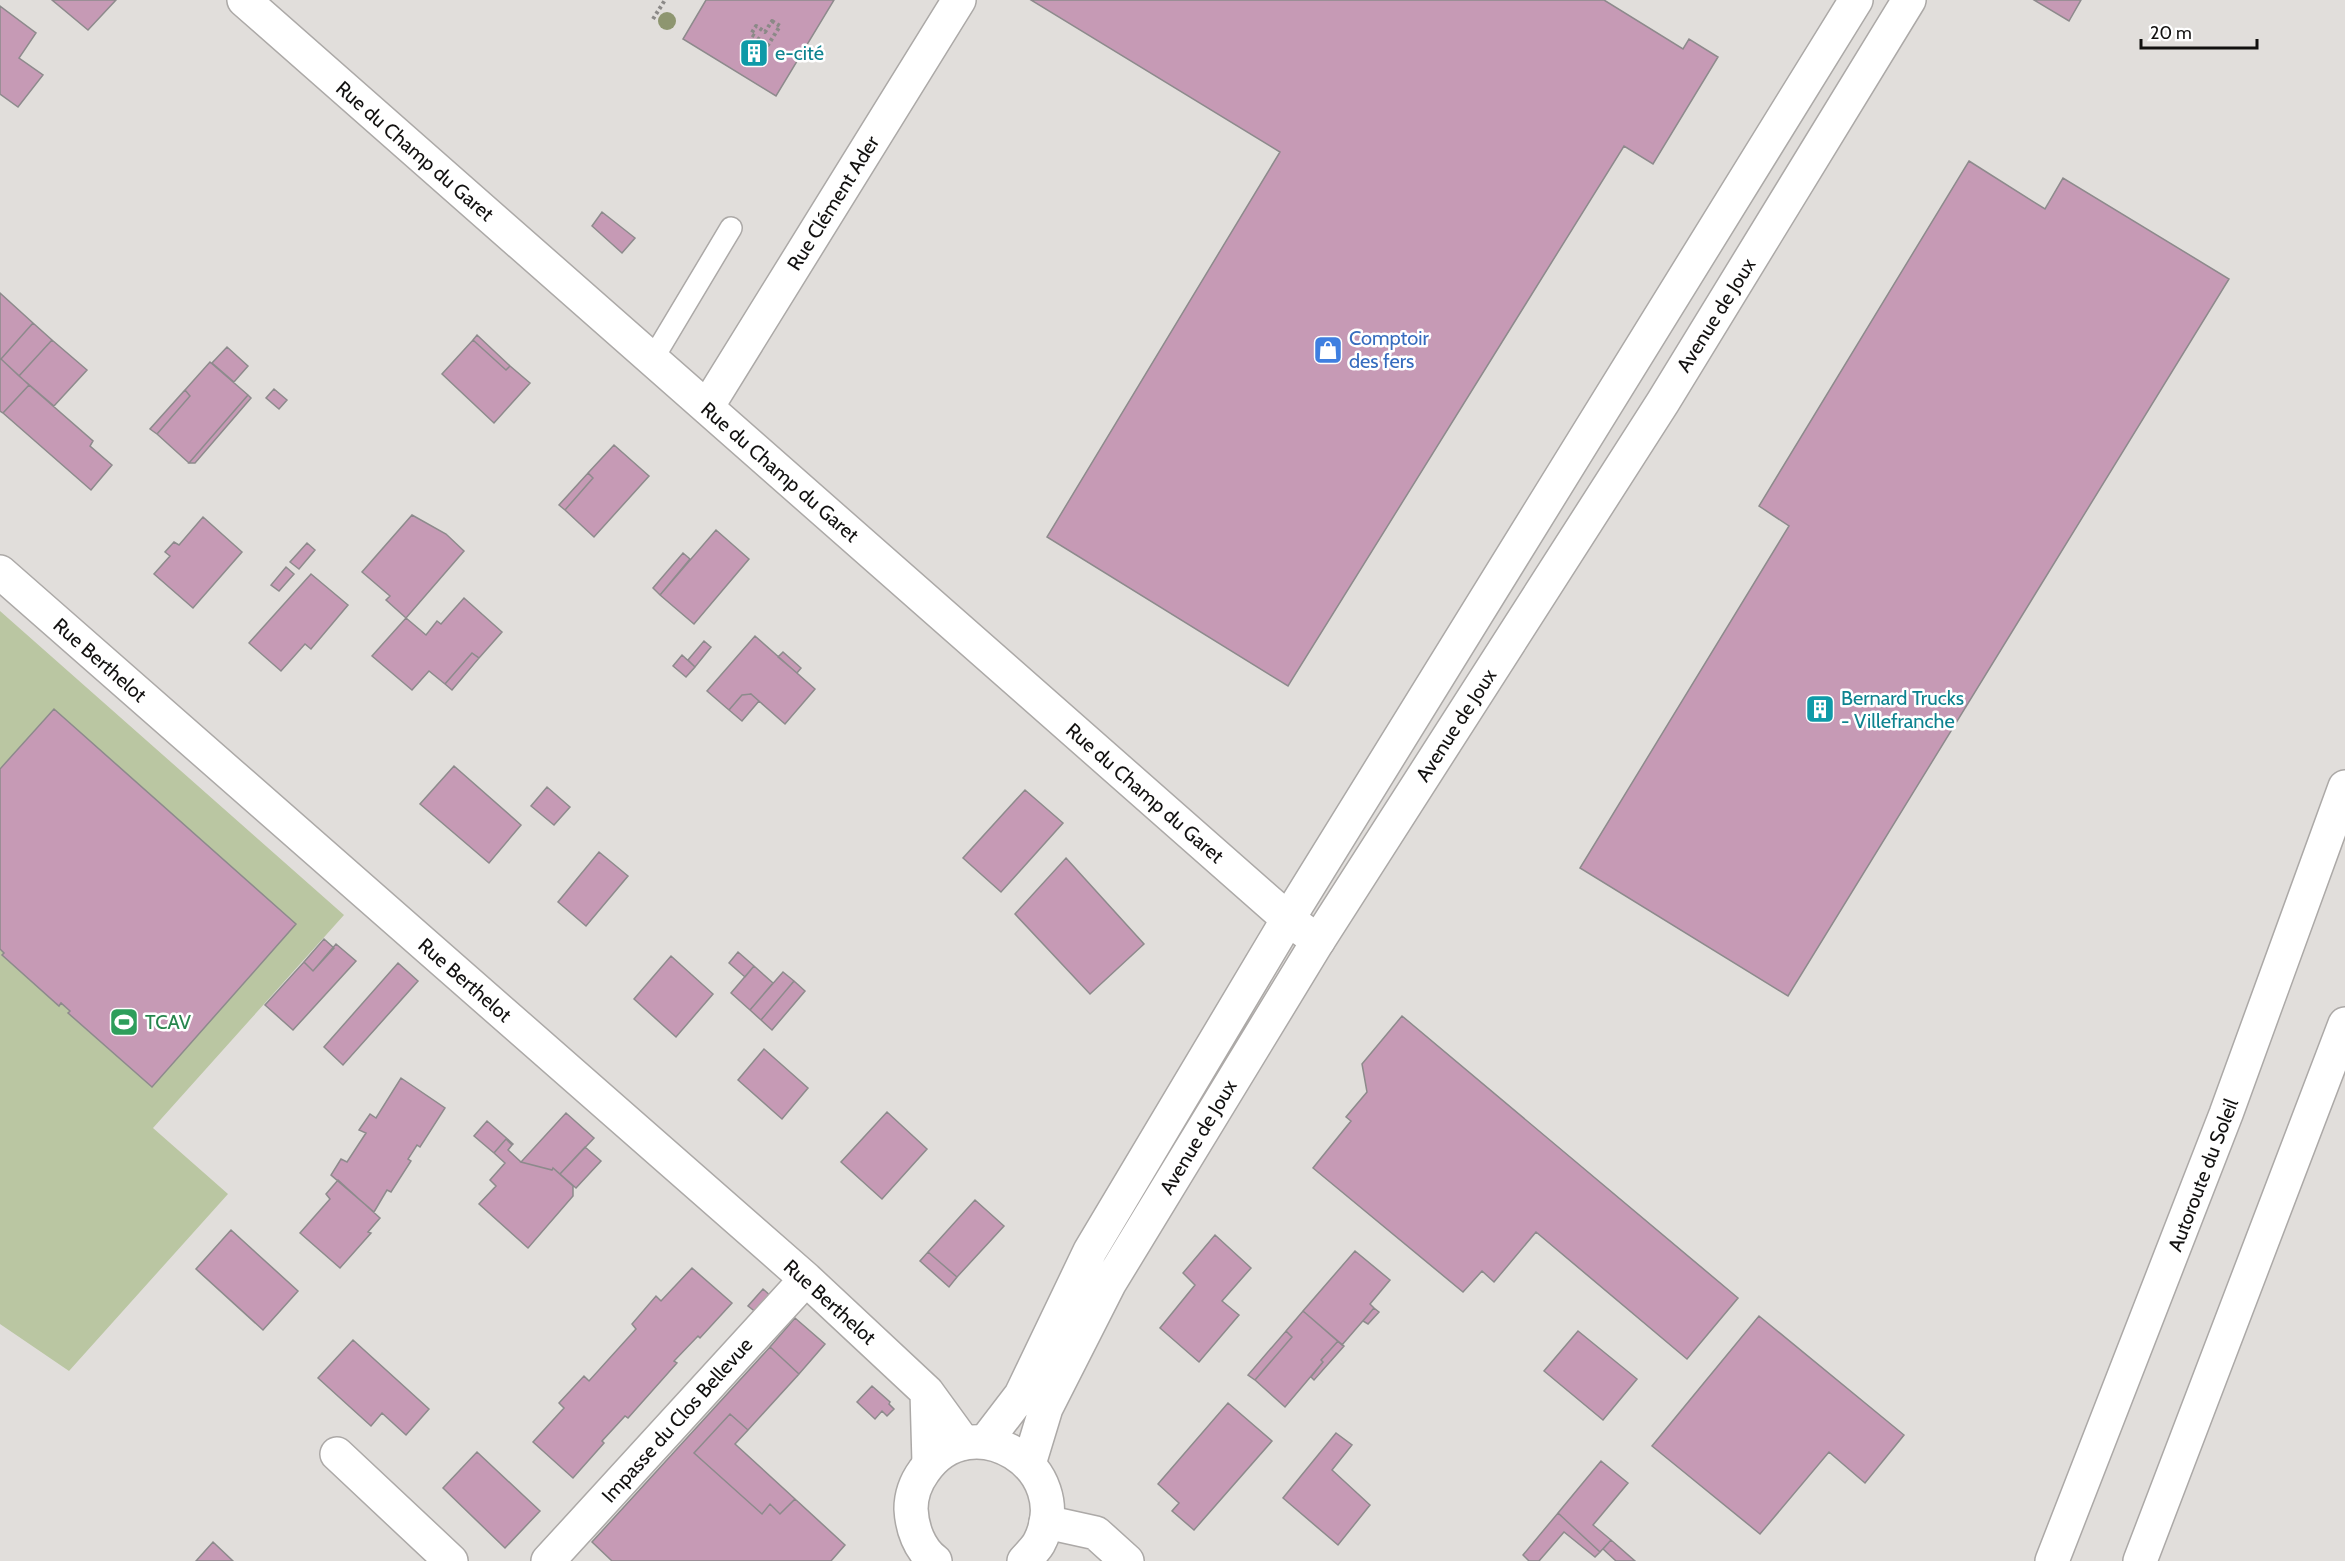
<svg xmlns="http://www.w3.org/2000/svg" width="2345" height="1561" viewBox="0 0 2345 1561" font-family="Cabin,sans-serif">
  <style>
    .green { fill: #bac6a2 }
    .building { fill: #c69ab5; stroke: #8d8a8c; stroke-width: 1.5 }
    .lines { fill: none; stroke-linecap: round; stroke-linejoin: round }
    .lane-casing { stroke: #aca9a7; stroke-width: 24 }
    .street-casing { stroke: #aca9a7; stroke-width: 36 }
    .primary-casing { stroke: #aca9a7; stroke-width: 36 }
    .highway-casing { stroke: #aca9a7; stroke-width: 36 }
    .path { stroke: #8b8987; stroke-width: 4; stroke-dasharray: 3 3; stroke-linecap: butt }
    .lane { stroke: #fff; stroke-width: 21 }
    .street { stroke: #fff; stroke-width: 33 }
    .primary { stroke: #fff; stroke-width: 33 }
    .highway { stroke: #fff; stroke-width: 33 }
    .tree { fill: #8e9670 }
    .labels { text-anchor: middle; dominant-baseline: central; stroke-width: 5; stroke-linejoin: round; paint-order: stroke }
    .culture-label { font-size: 20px; fill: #0d838f; stroke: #fff; text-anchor: start }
    .street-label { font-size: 20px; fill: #121110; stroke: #fff }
    .shop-label { font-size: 20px; fill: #366cbe; stroke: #fff; text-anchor: start }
    .leisure-label { font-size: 20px; fill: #27864d; stroke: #fff; text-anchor: start }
  </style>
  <rect width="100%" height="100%" fill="#e1dedb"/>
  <path class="green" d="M0,611L344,915L153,1128L228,1194L69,1371L0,1324Z"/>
  <path class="building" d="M52,0H116L88,30Z
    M706,0H834L776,96L683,39Z
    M1031,0H1604L1683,49L1689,39L1718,57L1653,164L1624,146L1288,686L1047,537L1280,152Z
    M2034,0H2081L2069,21Z
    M0,6L36,33L19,58L43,75L18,107L0,94Z
    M1969,161L2045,209L2063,178L2229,279L1788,996L1580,868L1789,526L1759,506Z
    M602,212L635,238L622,253L592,226Z
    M0,293L33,323L1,359L29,385L3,413L0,411Z
    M33,323L52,340L19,376L1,359Z
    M477,335L510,366L506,370L473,340Z
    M52,340L87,370L54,406L19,376Z
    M473,340L506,370L510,366L530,383L494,423L442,374Z
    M227,347L248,366L234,382L212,363Z
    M210,362L248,395L189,463L157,434L190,396L185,390Z
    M29,385L93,441L90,446L112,465L91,490L3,413Z
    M274,389L287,400L279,409L266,398Z
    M185,390L190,396L157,434L150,429Z
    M248,395L251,398L195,463H189Z
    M614,445L649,476L594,537L565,510L593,478L588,473Z
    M588,473L593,478L565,510L559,505Z
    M412,515L446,534L464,551L406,618L386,600L390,596L362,572Z
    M203,517L242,552L193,608L154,574L170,556L165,552L174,542L179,545Z
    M716,530L749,559L694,624L660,595Z
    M307,543L315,550L299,569L290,562Z
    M683,553L690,559L660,595L653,588Z
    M286,567L294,574L279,591L271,585Z
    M311,574L348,605L311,649L305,644L281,671L249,643Z
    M464,598L502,632L479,658L472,653L445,684L429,671L412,690L372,656L406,618L426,635L437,621L441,624Z
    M755,636L815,689L785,724L751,694L742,695L729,710L707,691Z
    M704,641L711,647L695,667L688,660Z
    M783,652L801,668L797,673L778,657Z
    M472,653L479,658L452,690L445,684Z
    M682,655L695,667L686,677L673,666Z
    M751,694L759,701L742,721L729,710L742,695Z
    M54,709L296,924L152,1087L68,1013L70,1011L61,1003L59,1006L2,955L4,953L0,949V769Z
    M454,766L521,825L489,863L420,804Z
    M547,787L570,807L554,825L531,806Z
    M1025,790L1063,823L1001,892L963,858Z
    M599,852L628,876L586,926L558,902Z
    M1066,858L1144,944L1090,994L1015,914Z
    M324,939L334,948L313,971L304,962Z
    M336,944L356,961L293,1030L265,1005L304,962L313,971Z
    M738,952L754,966L745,977L729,963Z
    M671,956L713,994L676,1037L634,999Z
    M398,963L418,981L343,1065L324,1047Z
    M754,966L773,983L750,1010L731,993Z
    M783,972L794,981L761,1020L750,1010Z
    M794,981L805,991L772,1030L761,1020Z
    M1402,1016L1738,1298L1687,1359L1536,1232L1494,1282L1482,1271L1463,1292L1313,1168L1351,1121L1346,1117L1367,1092L1362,1064Z
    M764,1049L808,1088L782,1119L738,1080Z
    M401,1078L445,1108L420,1147L417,1145L408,1159L411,1161L391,1192L387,1190L374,1212L331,1175L341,1159L347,1162L366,1133L359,1130L370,1114L376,1118Z
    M887,1112L927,1149L882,1199L841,1162Z
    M566,1113L594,1138L560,1174L553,1168L552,1170L521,1162Z
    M487,1121L513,1144L512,1145L506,1139L494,1153L474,1136Z
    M506,1139L512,1145L508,1150L521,1162L552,1170L553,1168L573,1186V1196L528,1248L479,1204L496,1186L490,1180L505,1163L494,1153Z
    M585,1147L601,1161L576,1188L560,1174Z
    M338,1180L380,1218L368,1232L371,1233L340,1268L300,1233L330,1199L326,1194Z
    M975,1200L1004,1226L957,1277L928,1252Z
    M231,1230L298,1291L263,1330L196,1269Z
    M1215,1235L1251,1268L1222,1301L1239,1315L1199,1362L1160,1328L1195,1285L1183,1273Z
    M1355,1251L1390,1280L1370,1304L1374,1308L1342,1345L1303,1311Z
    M928,1252L957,1277L949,1287L920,1261Z
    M692,1268L732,1303L700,1338L698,1336L674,1361L677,1363L628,1418L625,1416L602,1441L604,1443L573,1478L533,1442L564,1408L559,1403L584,1376L589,1381L636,1329L632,1324L656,1296L661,1301Z
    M763,1289L772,1297L757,1313L748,1306Z
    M1374,1308L1379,1312L1368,1324L1363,1321Z
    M1303,1311L1338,1341L1321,1360L1323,1362L1285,1407L1255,1380L1292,1337L1286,1331Z
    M1759,1316L1904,1435L1865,1483L1829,1452L1760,1534L1652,1446Z
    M795,1318L825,1344L799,1374L770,1347Z
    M1286,1331L1292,1337L1255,1380L1248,1375Z
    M1578,1331L1637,1379L1603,1420L1544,1371Z
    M353,1340L429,1409L406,1435L382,1413L371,1426L318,1378Z
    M1338,1341L1344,1346L1314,1380L1311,1377L1323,1362L1321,1360Z
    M770,1347L799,1374L748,1430L730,1414L694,1453L762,1514L770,1504L780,1514L795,1499L845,1545L831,1561H612L592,1542Z
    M872,1386L890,1402L889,1404L894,1409L887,1416L882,1411L875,1419L857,1402Z
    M1228,1403L1272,1441L1194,1530L1172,1511L1179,1503L1158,1484Z
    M730,1414L748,1430L735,1444L795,1499L780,1514L770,1504L762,1514L694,1453Z
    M1336,1433L1352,1445L1332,1470L1370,1505L1338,1545L1283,1498Z
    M477,1452L540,1511L505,1548L443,1488Z
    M1601,1461L1628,1483L1593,1525L1611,1540L1600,1552L1558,1513Z
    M1558,1513L1600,1552L1595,1557L1564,1532L1539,1561H1529L1523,1555Z
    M1611,1540L1635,1561H1616L1603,1549Z
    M213,1542L233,1561H196Z"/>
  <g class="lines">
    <g class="lane-casing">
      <path id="lane" d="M652,360L731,228"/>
    </g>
    <g class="street-casing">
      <path id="street" d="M244,0L1288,919L1318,941
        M707,407L959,0
        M0,572L806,1279L927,1392L964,1443
        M927,1392L929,1463
        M337,1454L451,1561
        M1046,1522L1096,1533L1127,1561
        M548,1561L806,1279"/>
    </g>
    <g class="primary-casing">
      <path id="primary" d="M985,1442L1021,1395L1090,1251L1288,919L1856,0
        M1029,1464L1046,1408L1109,1284L1318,941L1663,402L1909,0
        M935,1561C919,1549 912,1528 911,1509C911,1495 916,1482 924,1471C971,1402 1078,1468 1039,1543C1035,1550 1029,1555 1024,1561"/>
    </g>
    <g class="highway-casing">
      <path id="highway" d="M2052,1561L2226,1114L2345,787
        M2140,1561L2345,1024"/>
    </g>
    <path class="path" d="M653,19L665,0
      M772,21L780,26L768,45L751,34L756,26L765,32Z"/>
    <use href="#lane" class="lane"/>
    <use href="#street" class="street"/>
    <use href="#primary" class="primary"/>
    <use href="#highway" class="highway"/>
  </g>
  <circle class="tree" cx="667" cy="21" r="9"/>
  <defs>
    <g id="building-square" transform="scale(1.5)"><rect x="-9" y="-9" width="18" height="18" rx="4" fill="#0f9aa8" stroke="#fff"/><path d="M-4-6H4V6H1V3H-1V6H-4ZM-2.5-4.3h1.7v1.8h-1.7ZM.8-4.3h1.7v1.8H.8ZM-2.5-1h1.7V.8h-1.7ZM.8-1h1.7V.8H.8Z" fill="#fff"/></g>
    <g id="shop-square" transform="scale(1.5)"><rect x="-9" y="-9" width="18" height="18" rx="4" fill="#3f7fe0" stroke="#fff"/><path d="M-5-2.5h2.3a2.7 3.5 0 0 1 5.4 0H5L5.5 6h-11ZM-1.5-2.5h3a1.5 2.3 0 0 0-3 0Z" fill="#fff"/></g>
    <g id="stadium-square" transform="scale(1.5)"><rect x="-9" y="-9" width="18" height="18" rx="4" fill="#2e9e5b" stroke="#fff"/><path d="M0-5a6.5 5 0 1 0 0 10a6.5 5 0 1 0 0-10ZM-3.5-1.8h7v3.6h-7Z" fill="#fff"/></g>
  </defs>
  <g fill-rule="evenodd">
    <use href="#building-square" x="754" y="53"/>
    <use href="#shop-square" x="1328" y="350"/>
    <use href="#building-square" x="1820" y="709"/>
    <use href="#stadium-square" x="124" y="1022"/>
  </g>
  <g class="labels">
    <g class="culture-label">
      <text x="775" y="53">e-cité</text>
      <text x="1841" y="698">Bernard Trucks<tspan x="1841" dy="23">- Villefranche</tspan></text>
    </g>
    <g class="street-label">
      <text transform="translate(415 151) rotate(41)">Rue du Champ du Garet</text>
      <text transform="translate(833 203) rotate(-58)">Rue Clément Ader</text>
      <text transform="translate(1716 315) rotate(-58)">Avenue de Joux</text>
      <text transform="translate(780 472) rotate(41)">Rue du Champ du Garet</text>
      <text transform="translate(100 660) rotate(41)">Rue Berthelot</text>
      <text transform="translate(1456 725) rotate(-57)">Avenue de Joux</text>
      <text transform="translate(1145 793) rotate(41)">Rue du Champ du Garet</text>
      <text transform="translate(465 980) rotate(41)">Rue Berthelot</text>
      <text transform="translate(1198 1137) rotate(-59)">Avenue de Joux</text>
      <text transform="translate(2203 1175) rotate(-69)">Autoroute du Soleil</text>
      <text transform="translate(830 1302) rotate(42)">Rue Berthelot</text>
      <text transform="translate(677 1420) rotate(-48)">Impasse du Clos Bellevue</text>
    </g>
    <g class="shop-label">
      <text x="1349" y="338">Comptoir<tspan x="1349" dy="23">des fers</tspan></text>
    </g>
    <g class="leisure-label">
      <text x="145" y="1022">TCAV</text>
    </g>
  </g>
  <path d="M2141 39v9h116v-9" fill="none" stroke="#121110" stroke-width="3"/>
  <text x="2150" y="39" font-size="18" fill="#121110" stroke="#ffffff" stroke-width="4.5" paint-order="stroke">20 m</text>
</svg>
